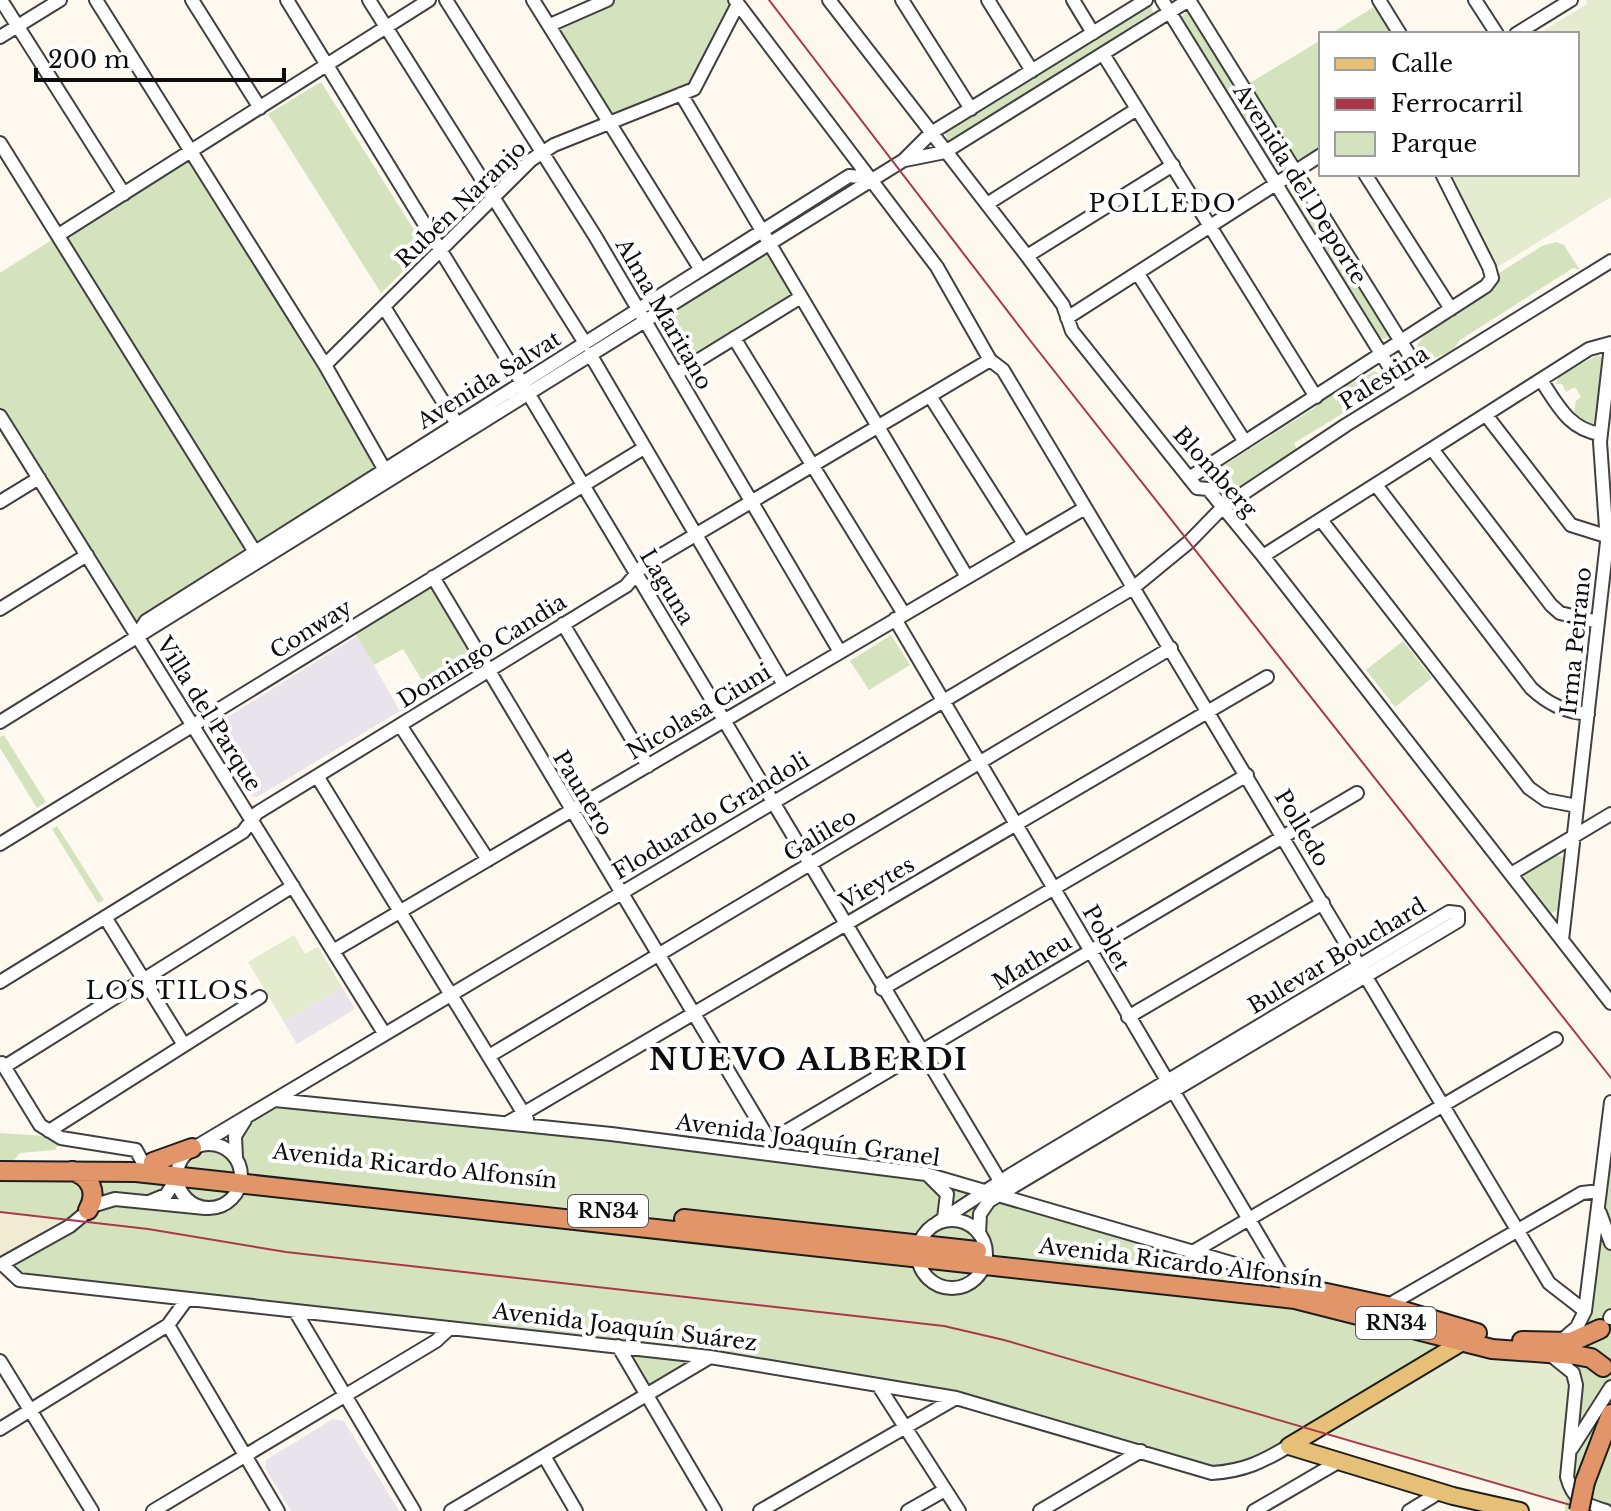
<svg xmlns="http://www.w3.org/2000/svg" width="1611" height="1511" viewBox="0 0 1611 1511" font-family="'Libre Baskerville',serif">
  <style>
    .industrial { fill: #e9e3eb }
    .farmland { fill: #f0ebd2 }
    .green { fill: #d4e3bd }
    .pitch { fill: #e4ebce }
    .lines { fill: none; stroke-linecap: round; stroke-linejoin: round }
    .minor-casing { stroke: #404040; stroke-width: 16 }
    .major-casing { stroke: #1e1e1e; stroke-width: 20 }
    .highway-casing { stroke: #1e1e1e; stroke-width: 22 }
    .minor { stroke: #fff; stroke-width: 12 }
    .major { stroke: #e6c076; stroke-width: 16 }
    .highway { stroke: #e19569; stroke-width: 18 }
    .rail { stroke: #ab3848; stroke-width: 2 }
    .highway-bridge-casing { stroke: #1e1e1e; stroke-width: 22; stroke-linecap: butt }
    .highway-bridge { stroke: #e19569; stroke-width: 18 }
    .labels { text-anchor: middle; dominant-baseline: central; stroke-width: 8; stroke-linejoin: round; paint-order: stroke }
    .shield { fill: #fff; stroke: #565656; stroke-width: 2 }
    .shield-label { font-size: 20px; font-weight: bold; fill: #0d0d0d }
    .street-label { font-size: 22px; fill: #0d0d0d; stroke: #fff }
    .neighbourhood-label { font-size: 24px; letter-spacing: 2px; fill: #0d0d0d; stroke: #fff }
    .district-label { font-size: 30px; font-weight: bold; letter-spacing: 2px; fill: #0d0d0d; stroke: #fff }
  </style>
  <rect width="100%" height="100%" fill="#fdf9ef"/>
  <path class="industrial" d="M357,636L400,711L257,797L251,796L213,734V726Z
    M342,987L355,1009L297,1044L284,1022Z
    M333,1419L344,1421L399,1511H291L265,1468L266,1460Z"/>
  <path class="farmland" d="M0,1212L79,1221L0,1265Z"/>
  <path class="green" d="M607,0H735L694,89L611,121L550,25Z
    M1377,5L1395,34H1330Z
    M1145,6H1151L1154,16L953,142L947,141L945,130Z
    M1189,10L1286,164L1282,171L1272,170L1179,19Z
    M1321,40V149L1297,160L1248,84Z
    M321,82L421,241L419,256L381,293L268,114Z
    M189,152L385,470L137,635L0,416V273Z
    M1293,178L1390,332L1386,339L1376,338L1284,187Z
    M1556,242L1564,245L1580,270L1573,268L1460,340L1452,352L1427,360L1416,355C1414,328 1474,302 1494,286L1496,275L1542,246Z
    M767,249L796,295L678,369L649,323Z
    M1598,355L1604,359L1598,421L1591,426L1580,420L1574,412L1576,401L1581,397L1575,387L1566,392L1562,384H1556L1559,376Z
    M1375,371L1384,378V385L1366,408L1360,403L1294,443L1297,450L1232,491L1225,493L1211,483L1198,482L1316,407L1314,403Z
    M425,586L436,591L478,660L474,668L431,695L403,649L374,665L353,630Z
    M891,635L910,665L869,690L850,661Z
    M1403,641L1432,678L1395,707L1366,670Z
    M4,735L46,802L37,808L0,748V737Z
    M57,826L104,900L98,903L52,829Z
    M1551,854L1564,857L1567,862L1561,909L1549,914L1521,880L1523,874Z
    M275,1100L902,1170L1477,1333L1289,1446L1212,1473L956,1398L710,1357L19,1280L2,1264L77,1220L0,1212V1171H72L102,1201L157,1200L182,1158Z
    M1611,1102V1511H1565L1567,1477L1555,1343L1576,1327Z
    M0,1133L46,1136L58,1145L55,1150L20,1153L11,1164H0Z
    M93,1176L168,1182L159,1196L102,1198Z
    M633,1354L683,1360L685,1366L647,1387L631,1356Z"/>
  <path class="pitch" d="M1586,0H1611V197L1496,268L1449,174H1577V34H1538L1587,4Z
    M294,935L305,954L318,947L342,987L284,1022L248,962Z
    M1462,1341L1552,1356L1573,1373L1566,1503L1315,1430Z"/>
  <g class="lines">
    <g class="minor-casing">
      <path id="minor" d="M1,0L124,194
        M96,0L325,365L387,474
        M192,0L260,108
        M287,0L522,383L1009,1196
        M369,0L585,343
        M446,0L595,236L840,652
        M533,0L701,270
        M735,0L937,267L990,360L1003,370L1549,1283L1585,1311
        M829,0L1027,256L1063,305L1072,331L1189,478L1197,488L1208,489L1263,556L1611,1003
        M902,0L971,109
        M988,0L1032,71
        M1073,0L1093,33
        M1162,0L1403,389
        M1189,0L1423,377
        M1379,0L1400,34
        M1475,0L1497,34
        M550,25L607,0
        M1516,34L1571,0
        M0,37L60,0
        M1103,54L1316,397
        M681,94L967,577
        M0,143L255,552
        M905,160L945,152L1189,0
        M1365,174L1451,309
        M987,204L1137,109
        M60,234L429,0
        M1027,256L1173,165
        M1138,274L1245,442
        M384,307L457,424
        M1067,318L1321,155
        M734,338L904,614
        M590,354L784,685
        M325,365L531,160L554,145L694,89L738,4
        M676,374L801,297
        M1541,380C1557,404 1569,430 1601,434
        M930,396L1024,544
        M1486,415L1571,525L1606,536
        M0,416L384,1033
        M1432,449L1551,605L1560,613L1598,622
        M1189,478L1486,286L1492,278L1489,267L1442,174
        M1376,485L1531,688C1548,704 1563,711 1588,714
        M0,502L39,478
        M1321,520L1529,788L1546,800L1577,806
        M1263,556L1589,349L1611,343
        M433,577L770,1141
        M0,609L87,555
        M895,619L1283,1277
        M563,624L648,766
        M137,635L146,621L849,176L871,178
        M0,722L904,160L931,133L1146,0
        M400,725L488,860
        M317,776L527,1119
        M0,844L644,448
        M1511,874L1611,814
        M105,917L184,1045
        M1562,940L1607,542L1600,442L1611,346
        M333,951L1085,508
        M0,982L243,832L257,813L626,586L643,566L990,360
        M882,989L1247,775
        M1128,1017L1323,903
        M489,1056L1171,648
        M2,1063L40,1125L61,1138L136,1150L142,1161
        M4,1067L293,886
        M275,1100L611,1134L926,1174L1300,1283
        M507,1123L1267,677
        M49,1131L260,997
        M770,1141L1357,793
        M177 1176a32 32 0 1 1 64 0a32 32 0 1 1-64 0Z
        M199,1145L1133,588L1189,542L1223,507L1346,425L1611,261
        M236,1158L235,1136L245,1120
        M929,1176L947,1194L944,1218
        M149,1202L166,1195L176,1180
        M1600,1213L1611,1243
        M918 1254a34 34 0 1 1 68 0a34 34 0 1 1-68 0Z
        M937,1223L1012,1174L1449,912L1458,913V921L989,1201L980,1214L979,1234
        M1191,1253L1556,1039
        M2,1264L19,1280L710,1357L956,1398L1212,1473C1244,1471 1262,1462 1289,1446
        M0,1265L70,1226L95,1205L115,1199L205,1208
        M1387,1306L1582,1193L1600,1191
        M295,1311L414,1511
        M1610,1318L1611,1316
        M168,1325L278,1511
        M1562,1340L1577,1327L1585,1311L1611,1102
        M618,1346L715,1511
        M1552,1356L1573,1373L1576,1385L1567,1477C1573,1500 1585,1505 1606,1511
        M0,1361L92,1511
        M878,1385L959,1511
        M0,1429L168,1325L187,1299
        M1572,1448L1611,1387
        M544,1456L576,1511
        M153,1511L436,1341L450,1328
        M451,1511L710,1357
        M760,1511L956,1398
        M908,1511L945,1490
        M1040,1511L1141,1451
        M1254,1511L1338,1462
        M1409,1511L1440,1492"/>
    </g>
    <g class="major-casing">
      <path id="major" d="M1289,1446L1453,1496L1520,1511
        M1289,1446L1469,1338"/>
    </g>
    <g class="highway-casing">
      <path id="highway" d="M153,1162L192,1148
        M0,1171L136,1172L1295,1299L1492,1349L1575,1355L1591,1358L1603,1367
        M72,1171C91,1176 98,1193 88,1210
        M684,1219L977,1251
        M1289,1285L1387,1306L1477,1333
        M1522,1341L1571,1342L1600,1329
        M1585,1482L1611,1414"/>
    </g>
    <use href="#minor" class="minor"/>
    <use href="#major" class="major"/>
    <use href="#highway" class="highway"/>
    <path class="rail" d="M769,0L1029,339L1611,1078
      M0,1212L148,1229L286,1252L944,1326L1004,1340L1591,1511"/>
    <g class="highway-bridge-casing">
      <path id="highway-bridge" d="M1579,1511L1585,1482"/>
    </g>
    <use href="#highway-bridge" class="highway-bridge"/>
  </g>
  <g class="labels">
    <g class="shield">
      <rect x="568" y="1195" width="80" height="32" rx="6"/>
      <rect x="1356" y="1307" width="80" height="32" rx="6"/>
    </g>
    <g class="shield-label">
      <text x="608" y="1211">RN34</text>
      <text x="1396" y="1323">RN34</text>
    </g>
    <g class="street-label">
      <text transform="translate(1300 184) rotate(58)">Avenida del Deporte</text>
      <text transform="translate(461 204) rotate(-44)">Rubén Naranjo</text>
      <text transform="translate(664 314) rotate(60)">Alma Maritano</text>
      <text transform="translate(1384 378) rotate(-32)">Palestina</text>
      <text transform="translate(489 380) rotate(-32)">Avenida Salvat</text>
      <text transform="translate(1215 472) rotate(48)">Blomberg</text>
      <text transform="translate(667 587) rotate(59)">Laguna</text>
      <text transform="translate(311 629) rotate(-32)">Conway</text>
      <text transform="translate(1576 641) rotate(-84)">Irma Peirano</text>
      <text transform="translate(482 651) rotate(-32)">Domingo Candia</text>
      <text transform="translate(699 712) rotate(-31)">Nicolasa Ciuni</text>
      <text transform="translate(209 714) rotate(58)">Villa del Parque</text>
      <text transform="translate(583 793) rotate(59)">Paunero</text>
      <text transform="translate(711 816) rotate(-31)">Floduardo Grandoli</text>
      <text transform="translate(1302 828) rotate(59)">Polledo</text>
      <text transform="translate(820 835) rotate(-31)">Galileo</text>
      <text transform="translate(877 883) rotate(-30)">Vieytes</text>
      <text transform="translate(1106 938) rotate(60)">Poblet</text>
      <text transform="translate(1337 956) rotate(-31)">Bulevar Bouchard</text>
      <text transform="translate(1032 962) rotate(-31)">Matheu</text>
      <text transform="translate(808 1140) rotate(8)">Avenida Joaquín Granel</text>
      <text transform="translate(415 1166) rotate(6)">Avenida Ricardo Alfonsín</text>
      <text transform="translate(1181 1263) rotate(7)">Avenida Ricardo Alfonsín</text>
      <text transform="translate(625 1327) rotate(7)">Avenida Joaquín Suárez</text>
    </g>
    <g class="neighbourhood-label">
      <text x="1163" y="203">POLLEDO</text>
      <text x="168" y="990">LOS TILOS</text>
    </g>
    <g class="district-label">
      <text x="809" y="1059">NUEVO ALBERDI</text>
    </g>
  </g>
  <rect x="1319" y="32" width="260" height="144" fill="#ffffff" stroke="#9e9e9e" stroke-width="2"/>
  <rect x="1335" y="58" width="40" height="12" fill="#e6c076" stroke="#9e9e9e" stroke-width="2"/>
  <text x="1391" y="72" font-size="24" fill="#0d0d0d">Calle</text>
  <rect x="1335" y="98" width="40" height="12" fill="#ab3848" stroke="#9e9e9e" stroke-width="2"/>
  <text x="1391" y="112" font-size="24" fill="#0d0d0d">Ferrocarril</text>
  <rect x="1335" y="132" width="40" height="24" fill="#d4e3bd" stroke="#9e9e9e" stroke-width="2"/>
  <text x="1391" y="152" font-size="24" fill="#0d0d0d">Parque</text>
  <path d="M36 68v12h248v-12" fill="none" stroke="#0d0d0d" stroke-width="4"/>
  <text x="48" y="68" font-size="24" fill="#0d0d0d" stroke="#ffffff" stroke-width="6" paint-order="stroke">200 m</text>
</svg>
